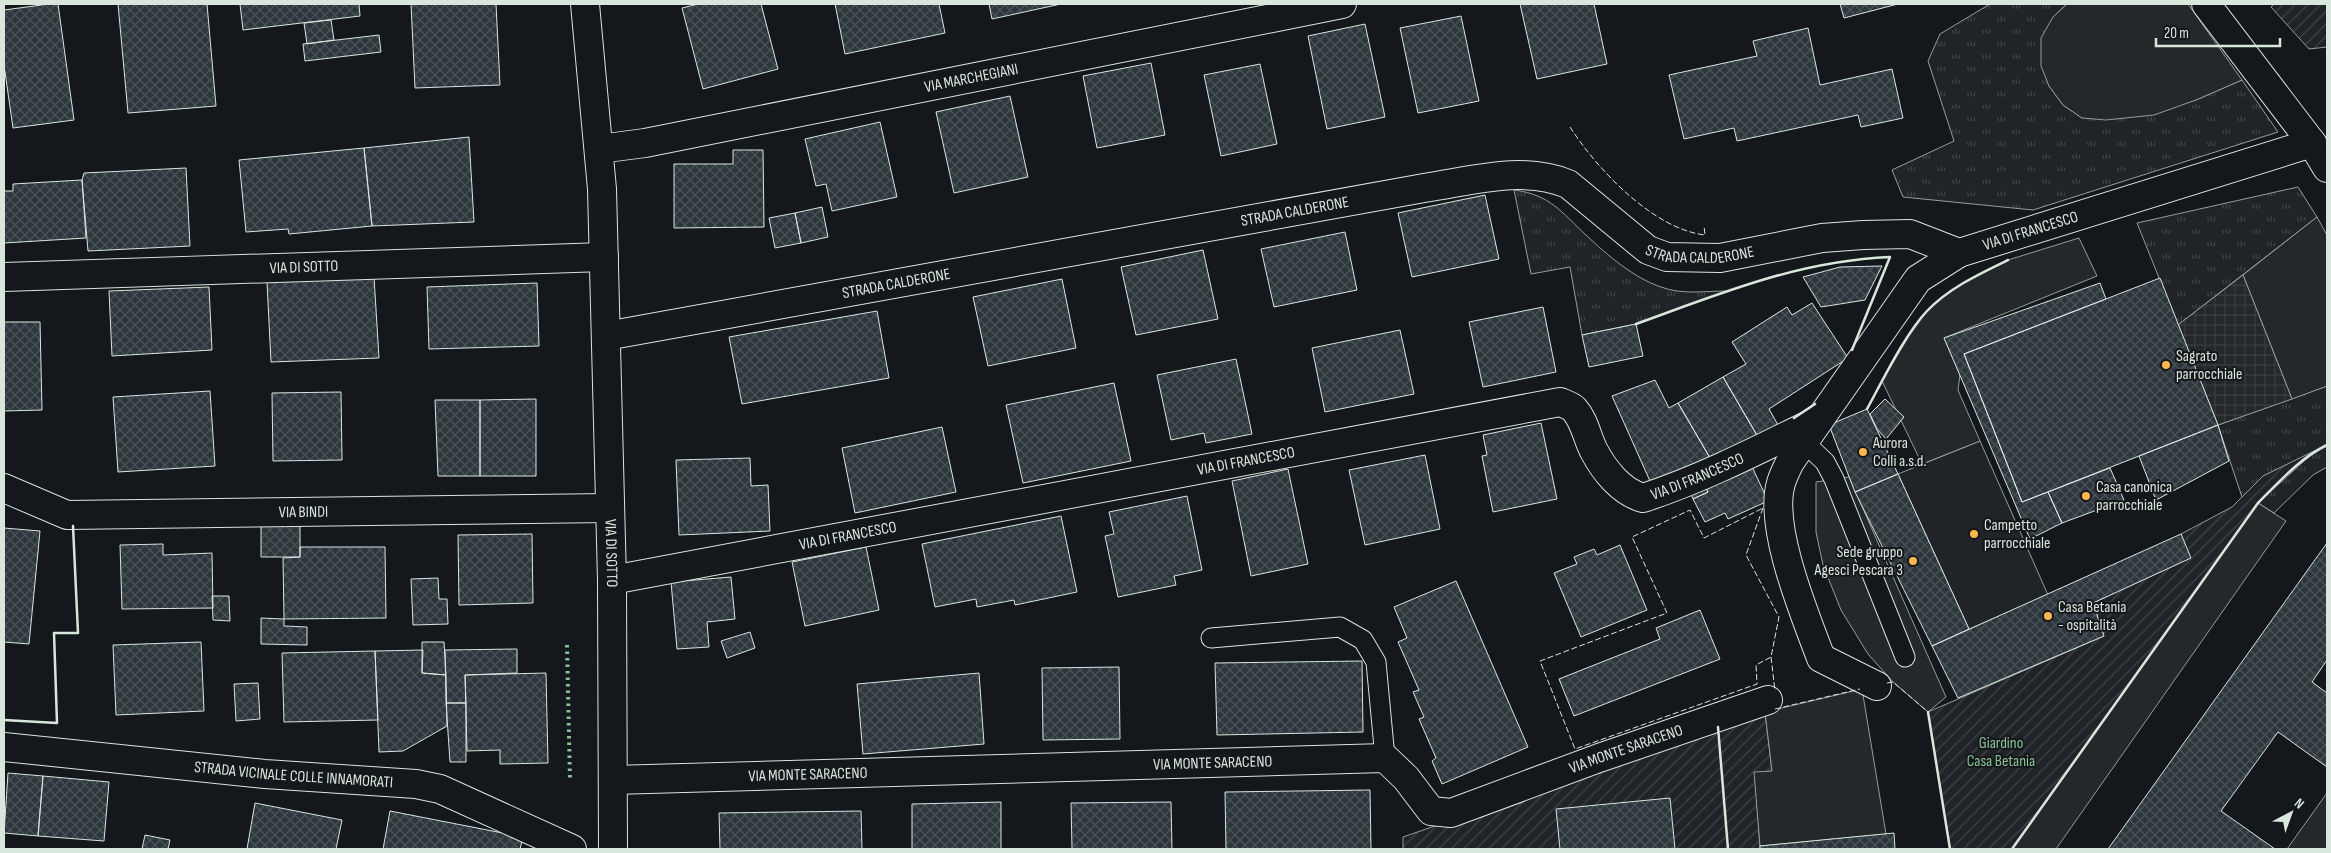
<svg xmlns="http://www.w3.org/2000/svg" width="2331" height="853" viewBox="0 0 2331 853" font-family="'Sofia Sans Condensed',sans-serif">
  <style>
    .grass { fill: url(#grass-tufts); stroke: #939e99 }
    .park { fill: #202428; stroke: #939e99 }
    .garden { fill: url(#garden-furrows); stroke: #939e99 }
    .parking { fill: #24282b; stroke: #939e99 }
    .plaza { fill: url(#plaza-grid); stroke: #939e99 }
    .building { fill: url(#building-cross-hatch); stroke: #d8e6dc }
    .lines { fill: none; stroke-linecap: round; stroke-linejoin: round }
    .service-casing { stroke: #d8e6dc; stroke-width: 21 }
    .minor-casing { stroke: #d8e6dc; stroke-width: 30 }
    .tertiary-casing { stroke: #d8e6dc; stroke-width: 30 }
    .service { stroke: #14181c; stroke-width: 19 }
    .minor { stroke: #14181c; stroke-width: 28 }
    .tertiary { stroke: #14181c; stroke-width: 28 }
    .hedge { stroke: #8ac095; stroke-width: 4; stroke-dasharray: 2.5 4; stroke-linecap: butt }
    .fence { stroke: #d8e6dc; stroke-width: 1; stroke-dasharray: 6 2.5; stroke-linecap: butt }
    .wall { stroke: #d8e6dc; stroke-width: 2.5 }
    .poi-dot { fill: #ffb74d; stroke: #14181c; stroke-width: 2 }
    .labels { text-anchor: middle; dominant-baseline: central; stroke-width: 4; stroke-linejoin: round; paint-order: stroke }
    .street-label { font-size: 16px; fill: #d8e6dc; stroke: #14181c }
    .poi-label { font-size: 16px; fill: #d8e6dc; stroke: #14181c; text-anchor: start }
    .park-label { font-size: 16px; fill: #8ac095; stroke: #14181c }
  </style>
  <defs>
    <pattern id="grass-tufts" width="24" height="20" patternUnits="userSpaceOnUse" patternTransform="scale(1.25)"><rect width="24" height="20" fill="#202428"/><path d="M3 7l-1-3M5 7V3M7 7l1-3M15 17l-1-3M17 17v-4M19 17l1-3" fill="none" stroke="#404447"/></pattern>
    <pattern id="garden-furrows" width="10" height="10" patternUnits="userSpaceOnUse" patternTransform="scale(1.25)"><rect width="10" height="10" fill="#202428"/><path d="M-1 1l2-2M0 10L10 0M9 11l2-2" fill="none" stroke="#404447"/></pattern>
    <pattern id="plaza-grid" width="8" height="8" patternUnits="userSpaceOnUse" patternTransform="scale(1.25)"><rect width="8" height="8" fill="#24282b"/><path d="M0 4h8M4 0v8" fill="none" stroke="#393d3f"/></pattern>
    <pattern id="building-cross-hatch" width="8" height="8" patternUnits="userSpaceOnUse" patternTransform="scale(1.25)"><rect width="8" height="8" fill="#2c363c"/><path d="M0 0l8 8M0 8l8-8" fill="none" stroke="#4a5358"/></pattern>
  </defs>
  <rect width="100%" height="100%" fill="#14181c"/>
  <path class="grass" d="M1990,4H2067L2053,17L2049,86L2063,105L2082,118L2196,100L2242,80L2278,132L2033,210L1903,197L1892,170L1954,141L1928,61L1940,34Z
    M2298,187L2317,217L2178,325L2137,223Z
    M1514,190C1551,195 1561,212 1586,235C1607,255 1634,278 1661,287C1682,295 1705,291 1726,291L1636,324L1582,335L1570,267L1531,274Z
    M2327,386V467L2313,475L2274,513L2258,503L2314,452L2263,476L2242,497L2218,425Z"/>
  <path class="park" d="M1980,441L2048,595L1969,629L1898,474Z"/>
  <path class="garden" d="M2274,4H2327V47L2309,49L2271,7Z
    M2316,450L2288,473L2258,503L2012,849H1950L1928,712L2104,636L2093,603L2190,558L2181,534L2232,507L2263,476Z
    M1765,712L1772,771L1755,773L1760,849H1403V837Z"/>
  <path class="parking" d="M2067,4H2188L2242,80L2196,100L2154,115L2106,120L2082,118L2063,105L2049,86L2041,66V38L2053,17Z
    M2317,217L2327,235V386L2292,399L2243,275Z
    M2079,238L2097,276L1944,338L1960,375L1958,390L1980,441L1922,464L1882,381L1909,336L1927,311L1946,294L1967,281L2008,260Z
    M1849,477L1946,697L1928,712L1893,682L1868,654L1841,610L1823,565L1816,532V482Z
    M2258,503L2286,521L2056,849H2012Z
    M1862,689L1886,834L1760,846L1754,772L1772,771L1765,712Z
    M2327,793V849H2287Z"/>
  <path class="plaza" d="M2243,275L2292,399L2218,425L2178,325Z"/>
  <path class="building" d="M49,4H58L74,120L13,128L4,65V10Z
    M118,4H207L216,106L128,113Z
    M240,4H359L360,16L243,30Z
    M411,4H496L500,85L415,88Z
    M698,4H761L778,69L703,89L682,8Z
    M835,4H939L945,33L845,54Z
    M989,4H1061L992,19Z
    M1520,4H1594L1607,64L1537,79Z
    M1840,4H1898L1844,18Z
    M1461,16L1479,101L1418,113L1400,28Z
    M331,20L334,40L307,44L304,23Z
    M1365,24L1385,117L1327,129L1308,36Z
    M1808,28L1820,85L1892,69L1903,118L1861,127L1858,115L1737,141L1734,128L1684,139L1669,75L1757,56L1753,41Z
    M379,35L381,52L305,61L303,44Z
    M1151,63L1165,135L1097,148L1083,76Z
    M1260,64L1277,144L1221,156L1204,75Z
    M1010,96L1028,177L954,193L936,112Z
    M880,122L897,197L832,211L826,184L816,186L805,139Z
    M469,137L474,222L372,226L364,148Z
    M364,148L372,226L289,234L288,229L246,232L239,160Z
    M733,150H763L764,227L674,228V164H733Z
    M186,168L190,246L88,251L82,180L84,173Z
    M82,180L86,238L4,243V191H13V184Z
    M1485,195L1499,259L1412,277L1398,213Z
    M822,207L828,237L801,243L795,213Z
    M795,213L801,243L775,248L769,218Z
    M1345,232L1357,290L1274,307L1261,249Z
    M1203,250L1218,319L1136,335L1121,267Z
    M1882,266L1865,300L1821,307L1803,277L1840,267Z
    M374,277L379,358L271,362L267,282Z
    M2160,278L2218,425L2022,502L1964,354Z
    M1062,279L1076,348L988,366L973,297Z
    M537,283L539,346L429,349L427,287Z
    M2100,283L2106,299L1964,354L2022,502L2048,492L2062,523L2030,539L1944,338Z
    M209,287L212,350L112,356L109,291Z
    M1812,303L1848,358L1769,409L1778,425L1758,437L1723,377L1746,364L1732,342L1787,307L1792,315Z
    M1543,307L1556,372L1483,387L1469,322Z
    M877,311L889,378L742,404L729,337Z
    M4,322H40L42,410L4,411Z
    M1636,324L1643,356L1589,367L1582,335Z
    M1400,330L1414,394L1325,412L1312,348Z
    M1236,359L1252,434L1206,443L1204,433L1171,440L1157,375Z
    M1723,377L1758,437L1713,463L1678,403Z
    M1655,380L1669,408L1678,403L1713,463L1654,490L1612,396Z
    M1114,383L1131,461L1023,483L1006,405Z
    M210,391L215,466L118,472L113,397Z
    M341,392L342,460L273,461L272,393Z
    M536,399V476H480V400Z
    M1885,399L1904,417L1886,439L1877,429L1870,414Z
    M435,400H480V476H438Z
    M1867,409L1898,474L1855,492L1829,425Z
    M1541,423L1557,499L1493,512L1482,456L1487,455L1483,435Z
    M2218,425L2229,461L2156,500L2139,456Z
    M942,427L956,492L855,513L842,448Z
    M1425,455L1440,529L1365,545L1349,470Z
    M750,458L751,486L768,485L770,531L679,535L676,460Z
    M1748,458L1768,501L1728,519L1725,513L1705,522L1693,499L1708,492L1704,484Z
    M2110,468L2124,500L2062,523L2048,492Z
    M1288,469L1308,564L1251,576L1232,481Z
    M1898,474L1969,629L1932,646L1855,492Z
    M1704,484L1708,492L1693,499L1688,487Z
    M1187,496L1202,570L1174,576L1176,585L1118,597L1105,536L1114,534L1109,512Z
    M1061,516L1077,592L1015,605L1014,600L977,607L976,599L935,607L922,544Z
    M300,525V557H261V526Z
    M4,528L40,531L29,644L4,642Z
    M532,534L533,603L459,605L458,535Z
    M2181,534L2191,558L2093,603L2104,636L1958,698L1932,646Z
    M2327,543V660L2312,682L2327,693V767L2278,732L2221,811L2275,849H2108Z
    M163,544V555L212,553L213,608L122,609L120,545Z
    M1620,545L1647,610L1581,637L1554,573L1577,564L1574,557L1594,549L1597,555Z
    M300,547H385L386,618L284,619L283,558L300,557Z
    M866,547L879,610L805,626L792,562Z
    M731,577L735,619L707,622L709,647L677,649L671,582Z
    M438,578L439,599H447L448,624L413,625L411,579Z
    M1456,581L1528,747L1442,784L1432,761L1436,758L1419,719L1424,717L1413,692L1419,690L1398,642L1407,638L1394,607Z
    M212,596H229L230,621L213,620Z
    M1700,610L1720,659L1574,716L1559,679L1660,639L1656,628Z
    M261,618L284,619V626L307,627V645L261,644Z
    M750,632L755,648L727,658L721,641Z
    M201,642L204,711L116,715L113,645Z
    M422,642H444L446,675L422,673Z
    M517,649V673L465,675L466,703H446L445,650Z
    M423,650L422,673L446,675L447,726L403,751L379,752L375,651Z
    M375,651L378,720L284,722L282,653Z
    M1362,661L1363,732L1217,735L1215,663Z
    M1119,667L1120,739L1043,740L1042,668Z
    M546,673L548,763L500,764V750L467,751L465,675Z
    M979,673L984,744L863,754L857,684Z
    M258,683L260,719L236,721L234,684Z
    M446,703H466V762H450Z
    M8,773L43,776L38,836L4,833Z
    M43,776L109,782L104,841L38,836Z
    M1370,790L1371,849H1226L1225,792Z
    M1670,798L1675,849H1560L1556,809Z
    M1001,802V849H912V804Z
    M1171,802L1172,849H1072L1071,803Z
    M255,803L342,820L336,849H247Z
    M390,811L523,837L520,849H383Z
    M861,811L862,849H720L719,813Z
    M1894,833L1895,849H1760V846Z
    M145,835L170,840L168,849H142Z"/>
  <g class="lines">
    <g class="service-casing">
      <path id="service" d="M1804,442L1825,462L1834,479L1905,657
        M1211,638L1340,627L1363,640L1376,662L1385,758"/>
    </g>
    <g class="minor-casing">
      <g id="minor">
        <path d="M2206,4L2312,143L2327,168"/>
        <path id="s1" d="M599,149L645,143L1342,4"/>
        <path id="s2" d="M4,277L604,257"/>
        <path id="s3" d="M606,336L1424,188C1472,181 1522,165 1568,184L1648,250L1667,257L1720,258L1822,238L1863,235L1910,234L1959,253"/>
        <path id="s4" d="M4,488L67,515L610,508"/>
        <path id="s5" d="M612,580L1560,402C1565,404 1571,406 1574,409C1585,421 1587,438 1594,451C1604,470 1621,492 1643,498C1704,478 1762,448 1819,420"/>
        <path id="s6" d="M1877,686L1821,658C1805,615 1768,527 1781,483C1783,476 1787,468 1790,462L1918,279L1959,253L2312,143"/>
        <path id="s7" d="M4,747L265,774L416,784L440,789L572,849"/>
        <path id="s8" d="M613,780L1385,758L1406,778L1431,811L1451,813L1599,758L1768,700"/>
      </g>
    </g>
    <g class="tertiary-casing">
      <g id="tertiary">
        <path id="s9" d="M585,4L602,189L612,580L613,849"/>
      </g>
    </g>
    <use href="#service" class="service"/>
    <use href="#minor" class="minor"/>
    <use href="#tertiary" class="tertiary"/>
    <path class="hedge" d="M567,645L570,781"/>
    <path class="fence" d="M1570,127C1597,169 1653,229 1705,235L1704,226
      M1763,508L1746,555L1779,617L1771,657L1756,665L1757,684L1575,749L1540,661L1667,613L1632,537L1690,510L1704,538Z
      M1771,657L1775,691
      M1887,683L1893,682L1928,712
      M1775,709L1860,689"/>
    <path class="wall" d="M1636,324C1722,293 1798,261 1890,257L1852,350
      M1867,409C1883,380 1905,334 1927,311C1949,288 1979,274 2008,260
      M1794,418L1815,404
      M1928,712L1950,849
      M4,720L57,723L54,633H78L73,526
      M1718,727L1728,849
      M2012,849L2258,503C2279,482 2300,458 2327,445"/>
  </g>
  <g class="poi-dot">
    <circle cx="2166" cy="365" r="5"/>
    <circle cx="1863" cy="452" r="5"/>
    <circle cx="2086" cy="496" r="5"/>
    <circle cx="1974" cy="534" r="5"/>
    <circle cx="1913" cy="561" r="5"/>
    <circle cx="2048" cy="616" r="5"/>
  </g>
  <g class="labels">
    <g class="street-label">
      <text stroke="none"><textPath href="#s1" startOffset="379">VIA MARCHEGIANI</textPath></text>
      <text stroke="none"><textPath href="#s3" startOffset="700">STRADA CALDERONE</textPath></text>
      <text stroke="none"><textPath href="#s6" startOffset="614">VIA DI FRANCESCO</textPath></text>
      <text stroke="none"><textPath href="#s3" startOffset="1134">STRADA CALDERONE</textPath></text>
      <text stroke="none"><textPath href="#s2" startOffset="300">VIA DI SOTTO</textPath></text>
      <text stroke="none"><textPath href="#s3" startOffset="295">STRADA CALDERONE</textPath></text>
      <text stroke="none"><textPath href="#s5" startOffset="645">VIA DI FRANCESCO</textPath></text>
      <text stroke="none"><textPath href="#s5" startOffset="1155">VIA DI FRANCESCO</textPath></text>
      <text stroke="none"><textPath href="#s4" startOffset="305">VIA BINDI</textPath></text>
      <text stroke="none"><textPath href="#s5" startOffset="240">VIA DI FRANCESCO</textPath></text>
      <text stroke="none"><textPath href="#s9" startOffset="550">VIA DI SOTTO</textPath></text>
      <text stroke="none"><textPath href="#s8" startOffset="1049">VIA MONTE SARACENO</textPath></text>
      <text stroke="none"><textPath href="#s8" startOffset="600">VIA MONTE SARACENO</textPath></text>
      <text stroke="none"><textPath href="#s8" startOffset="195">VIA MONTE SARACENO</textPath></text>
      <text stroke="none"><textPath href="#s7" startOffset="291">STRADA VICINALE COLLE INNAMORATI</textPath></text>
    </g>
    <g class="poi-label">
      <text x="2176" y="356">Sagrato<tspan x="2176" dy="18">parrocchiale</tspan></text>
      <text x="1873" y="443">Aurora<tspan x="1873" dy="18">Colli a.s.d.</tspan></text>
      <text x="2096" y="487">Casa canonica<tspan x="2096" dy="18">parrocchiale</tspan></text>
      <text x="1984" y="525">Campetto<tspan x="1984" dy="18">parrocchiale</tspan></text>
      <text x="1903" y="552" text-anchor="end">Sede gruppo<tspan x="1903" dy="18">Agesci Pescara 3</tspan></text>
      <text x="2058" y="607">Casa Betania<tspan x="2058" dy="18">- ospitalità</tspan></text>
    </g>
    <g class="park-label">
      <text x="2001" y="743">Giardino<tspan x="2001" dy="18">Casa Betania</tspan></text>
    </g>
  </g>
  <rect width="2331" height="853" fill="none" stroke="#d8e6dc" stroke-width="10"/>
  <g transform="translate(2291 813) rotate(41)" stroke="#14181c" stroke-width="4" paint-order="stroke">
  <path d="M0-4L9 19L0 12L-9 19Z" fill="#d8e6dc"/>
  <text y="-8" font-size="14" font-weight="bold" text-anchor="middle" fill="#d8e6dc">N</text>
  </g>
  <path d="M2156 38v8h124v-8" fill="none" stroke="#d8e6dc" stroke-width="2.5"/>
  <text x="2164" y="38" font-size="15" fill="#d8e6dc" stroke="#14181c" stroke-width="4" paint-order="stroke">20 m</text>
</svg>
